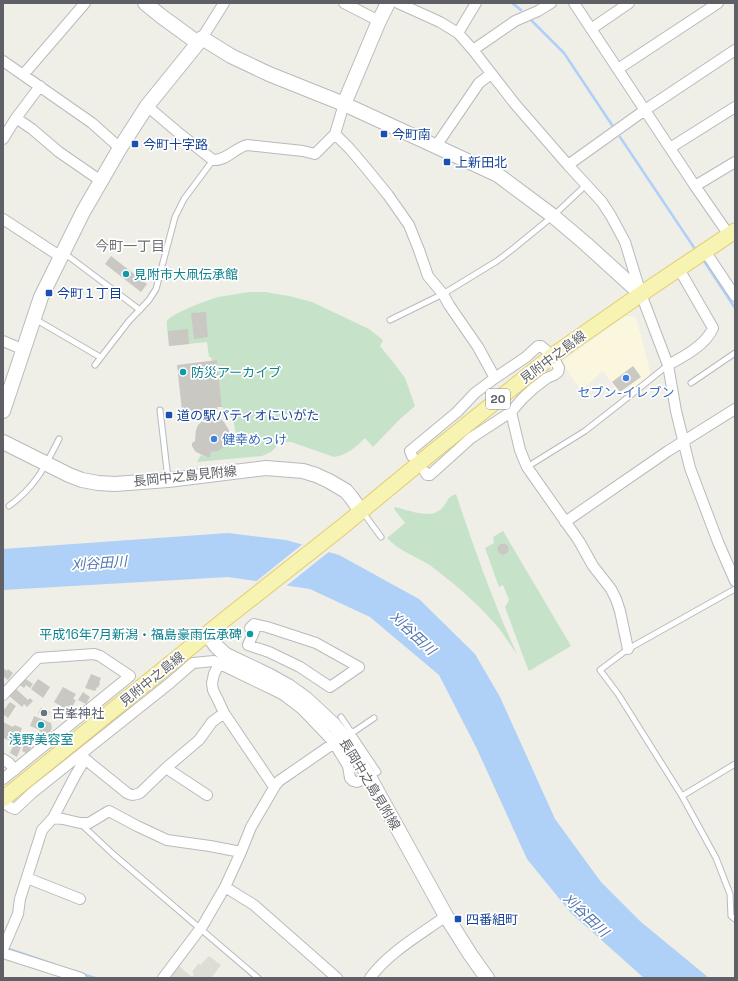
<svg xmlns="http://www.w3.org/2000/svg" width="738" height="981" viewBox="0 0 738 981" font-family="'Space Grotesk','Noto Sans JP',sans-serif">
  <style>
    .commercial { fill: #fbf7df }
    .education { fill: #deddd5 }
    .green { fill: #c6e3c9 }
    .water { fill: #afd0f7 }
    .pier { fill: #efeee7 }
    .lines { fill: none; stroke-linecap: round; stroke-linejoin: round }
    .stream { stroke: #afd0f7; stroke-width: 2.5 }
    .building { fill: #cac8c3 }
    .lane-casing { stroke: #b8babf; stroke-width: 7 }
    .street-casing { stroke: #b8babf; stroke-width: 12 }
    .secondary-casing { stroke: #b8babe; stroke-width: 16 }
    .primary-casing { stroke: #e4cd6b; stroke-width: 17 }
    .lane { stroke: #fff; stroke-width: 5 }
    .street { stroke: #fff; stroke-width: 10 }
    .secondary { stroke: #fff; stroke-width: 14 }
    .primary { stroke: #f7f3b3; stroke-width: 15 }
    .transit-dot { fill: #1a4fb4; stroke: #fff; stroke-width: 1.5 }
    .culture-dot { fill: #0f9aa8; stroke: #fff; stroke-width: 1.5 }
    .shop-dot { fill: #3f7fe0; stroke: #fff; stroke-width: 1.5 }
    .worship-dot { fill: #6b7280; stroke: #fff; stroke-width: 1.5 }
    .labels { text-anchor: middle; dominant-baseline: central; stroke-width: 3.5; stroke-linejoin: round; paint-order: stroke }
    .shield { fill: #fff; stroke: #8e9093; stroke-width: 1 }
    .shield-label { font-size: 12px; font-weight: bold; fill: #5e6065 }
    .transit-label { font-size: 13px; fill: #164399; stroke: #fff; text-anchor: start }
    .culture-label { font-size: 13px; fill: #0d838f; stroke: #fff; text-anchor: start }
    .street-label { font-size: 13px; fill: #5e6065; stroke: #fff }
    .shop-label { font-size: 13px; fill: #366cbe; stroke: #fff }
    .worship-label { font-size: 13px; fill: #5b616d; stroke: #fff; text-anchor: start }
    .neighbourhood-label { font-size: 14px; fill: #6f7277; stroke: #fff }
    .water-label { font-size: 14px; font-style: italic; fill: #5076b0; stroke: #fff }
  </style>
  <rect width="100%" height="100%" fill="#efeee7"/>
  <path class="commercial" d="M625,316L636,317L651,375L633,390L629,387L619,394L603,371L581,390L568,372L563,361Z"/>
  <path class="education" d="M209,956L221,965L211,978H169L179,966L192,977L194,974L192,972L199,963L200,965Z"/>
  <path class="green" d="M249,292H265L289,296L312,302L369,329L383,340L380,346L393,362L405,378L415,406L399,420L373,447L365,438C356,447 347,455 334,457L291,442H283L277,446L271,452L262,456L197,462L201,455L207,457H210L211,452C220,450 228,446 229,435L236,434L233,420L222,407L217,361H212L211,357H209L207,342L169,346C169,341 166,325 167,321C172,313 208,300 218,297C229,295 239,294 249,292Z
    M456,494C474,548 493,602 517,654C511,646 506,638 501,631C481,606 456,585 431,566C416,556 399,551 387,538L405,523L394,509L395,507C409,510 432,521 443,507C449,500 446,498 456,494Z
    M503,531L571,646L529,671L526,664L505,607L509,600L503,585L499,587L485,548L494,543L493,537Z"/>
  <path class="water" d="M228,533L286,540L339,555L419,599L475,654L500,697L555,819L601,882L641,922L709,978H644L571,913L527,859L477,749L439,675L370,617L310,589L228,577L3,590V549Z"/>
  <path class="pier" d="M304,543L330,551L285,587L254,583Z"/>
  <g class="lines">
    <path class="stream" d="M512,3L521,10
      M532,21L564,53L612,125
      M620,137L695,249
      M704,261L735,308
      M6,948L53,964
      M82,974L95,978"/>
  </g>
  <path class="building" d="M111,256L147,284L141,292L105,264Z
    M206,312L208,337L194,339L191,313Z
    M188,329L189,344L169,346L168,331Z
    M217,360L222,407H217L218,409L211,411L212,417L220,419L224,422L229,430V435L228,441L225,446L218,451L211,452L210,457H207L198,453L195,451L192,446V443L195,441L196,430L198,425L206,418V412L191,414V410L182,411L177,365Z
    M633,366L641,377L620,392L612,382Z
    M497.5 549a5.5 5.5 0 1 1 11 0a5.5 5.5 0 1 1-11 0Z
    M3,668L7,671L8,669L13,673L8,680L3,676Z
    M91,674L101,678L99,683H100L98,688L97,687L95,691L85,688Z
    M23,677L33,684L30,688L26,685L24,688L18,684Z
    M38,679L50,687L43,698L31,689Z
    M14,687L28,700L30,698L33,701L27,707L24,704L22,707L7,694Z
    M63,687L76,694L73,699L76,700L72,707L70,706L67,710L54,702Z
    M83,692L90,697L86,704L78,700Z
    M10,702L16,706L8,718L3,714V711Z
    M41,708L50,712L47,717L38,713Z
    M34,716L51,723L52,728L50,732L46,734L39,731L40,730L30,726Z
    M3,722L13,727L14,725L22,728L20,734L18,733L14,741L12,740L11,741L3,738Z
    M14,744L21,747L17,757L10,753Z
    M24,744L31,747L28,754L22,751Z"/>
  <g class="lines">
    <g class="lane-casing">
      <path id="lane" d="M64,253L140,310
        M35,319L100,357
        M390,320L443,294L497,261L514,248L553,216L586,185
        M95,365L129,321L149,300L156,289L175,217L184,199L213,160
        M691,383L735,353
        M160,410L168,479
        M527,467L585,431L622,402L668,365
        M9,506C35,487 45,467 59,439
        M362,511L381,537
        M735,589L628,649L600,670L618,694L682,796L716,858L730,894L731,916L735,919
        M341,717L378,772L369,776
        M349,732L355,731L374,718
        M682,796L735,764
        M81,824L114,855L258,978"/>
    </g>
    <g class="street-casing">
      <path id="street" d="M344,3L379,21
        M398,3L440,22L458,33L473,50L515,104L568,165L602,202L611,216L625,242L641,294L668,365L676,411L690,468L718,542L735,581
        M574,3L695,186L729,235
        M591,29L629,3
        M458,33L476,3
        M198,43L202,38L224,3
        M473,50L515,21L538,11L551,3
        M3,61L92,123L120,148
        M618,69L718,3
        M23,75L85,3
        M147,106L180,134L213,160C226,161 235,148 247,145L303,151L315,154L335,134L344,104
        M16,118L32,129L59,152L101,181
        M335,134L350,149L366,168L388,195L409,225L419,250L428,276L443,294L449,305L478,347L495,378
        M3,139L16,118L40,86
        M436,146L479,83L491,74
        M670,148L735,107
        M568,165L645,110L735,50
        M695,186L735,162
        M3,219L61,257
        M705,251L735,296
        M3,341L24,350
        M668,365C683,357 706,345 713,328L679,269
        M511,412L520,450L527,467L579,541L593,566L611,589L616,599L620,611L628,649
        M412,456L410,451L457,412L475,393L495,378L526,357L538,346H541C549,352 555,359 559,368L558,372L554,375L547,378L534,388L523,398L511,412L471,438L430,475H427L425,472
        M565,522L668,451L735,409
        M254,624L267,627L316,643L359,667L330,687L300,667L269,652L248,645L254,632L250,628Z
        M3,695L38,658L94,654L100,656L130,676L3,779
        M224,713L274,787
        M3,759L9,763L15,770
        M85,759L127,793C132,796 135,795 140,793L166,768L207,795
        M166,768L199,740L212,722L224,713L218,700L213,690L212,683L214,674L219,664
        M3,802L10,807L15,809L32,793L170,683L193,663L214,661L278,692L285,696L302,709L325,733L334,743L348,766L350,778L353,781L357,782L369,777
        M53,818L63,819L80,823H89L109,811L137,826L167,840L210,846L241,852
        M27,878L80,899
        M225,887L254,905L337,978
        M3,949L18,914L20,899L42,830L53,818L75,776L85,759L81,754
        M3,953L81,978
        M163,978L203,925L225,887L241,852L251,827L275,786L279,781L334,743
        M370,978C389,952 420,935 446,916"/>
    </g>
    <g class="secondary-casing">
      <path id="secondary" d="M202,38L231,56L269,74L344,104L498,175L553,216L586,244L641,294
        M344,104L379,21L388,3
        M3,411L41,297L83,212L120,148L147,106L198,43L161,16L145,3
        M3,442L69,475L82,480L98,483L115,484L168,480L266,468L303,471L316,475L329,481L346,491L351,497L361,511
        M207,634L217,647L226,655L270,676L288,686L306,699L334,725L346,740L367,773L446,916L470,954L487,978"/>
    </g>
    <g class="primary-casing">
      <path id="primary" d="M3,799L224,620L342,527L434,451L552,356L641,294L735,231"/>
    </g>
    <use href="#lane" class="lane"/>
    <use href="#street" class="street"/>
    <use href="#secondary" class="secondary"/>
    <use href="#primary" class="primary"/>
  </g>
  <g class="transit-dot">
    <rect x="380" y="130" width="8" height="8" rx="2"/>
    <rect x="131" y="140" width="8" height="8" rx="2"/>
    <rect x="443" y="158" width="8" height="8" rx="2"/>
    <rect x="45" y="289" width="8" height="8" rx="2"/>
    <rect x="165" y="411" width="8" height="8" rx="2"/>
    <rect x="454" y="915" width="8" height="8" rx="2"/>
  </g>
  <g class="culture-dot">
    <circle cx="126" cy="274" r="4"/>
    <circle cx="183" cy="372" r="4"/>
    <circle cx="250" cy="634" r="4"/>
    <circle cx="41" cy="725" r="4"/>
  </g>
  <g class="shop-dot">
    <circle cx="626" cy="378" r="4"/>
    <circle cx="214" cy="439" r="4"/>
  </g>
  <circle class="worship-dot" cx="44" cy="713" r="4"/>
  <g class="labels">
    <rect class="shield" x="486" y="389" width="24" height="20" rx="3"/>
    <g class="shield-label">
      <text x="498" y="399">20</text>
    </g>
    <g class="transit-label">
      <text x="392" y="134">今町南</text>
      <text x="143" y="144">今町十字路</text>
      <text x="455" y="162">上新田北</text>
      <text x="57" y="293">今町１丁目</text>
      <text x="177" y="415">道の駅パティオにいがた</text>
      <text x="466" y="919">四番組町</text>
    </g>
    <g class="culture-label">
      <text x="134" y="274">見附市大凧伝承館</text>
      <text x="191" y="372">防災アーカイブ</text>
      <text x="242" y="634" text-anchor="end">平成16年7月新潟・福島豪雨伝承碑</text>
      <text x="41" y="739" text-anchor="middle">浅野美容室</text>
    </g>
    <g class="street-label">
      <text transform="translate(553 357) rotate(-37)">見附中之島線</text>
      <text transform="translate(185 476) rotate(-6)">長岡中之島見附線</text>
      <text transform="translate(152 679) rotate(-39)">見附中之島線</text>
      <text transform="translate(370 784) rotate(59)">長岡中之島見附線</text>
    </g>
    <g class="shop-label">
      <text x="626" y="392">セブン-イレブン</text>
      <text x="222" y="439" text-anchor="start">健幸めっけ</text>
    </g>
    <g class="worship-label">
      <text x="52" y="713">古峯神社</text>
    </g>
    <g class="neighbourhood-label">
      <text x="130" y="246">今町一丁目</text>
    </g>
    <g class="water-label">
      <text transform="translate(99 563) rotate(-4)">刈谷田川</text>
      <text transform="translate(413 633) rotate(43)">刈谷田川</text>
      <text transform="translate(586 915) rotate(43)">刈谷田川</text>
    </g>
  </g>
  <rect width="738" height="981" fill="none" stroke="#5e6065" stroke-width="8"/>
</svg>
